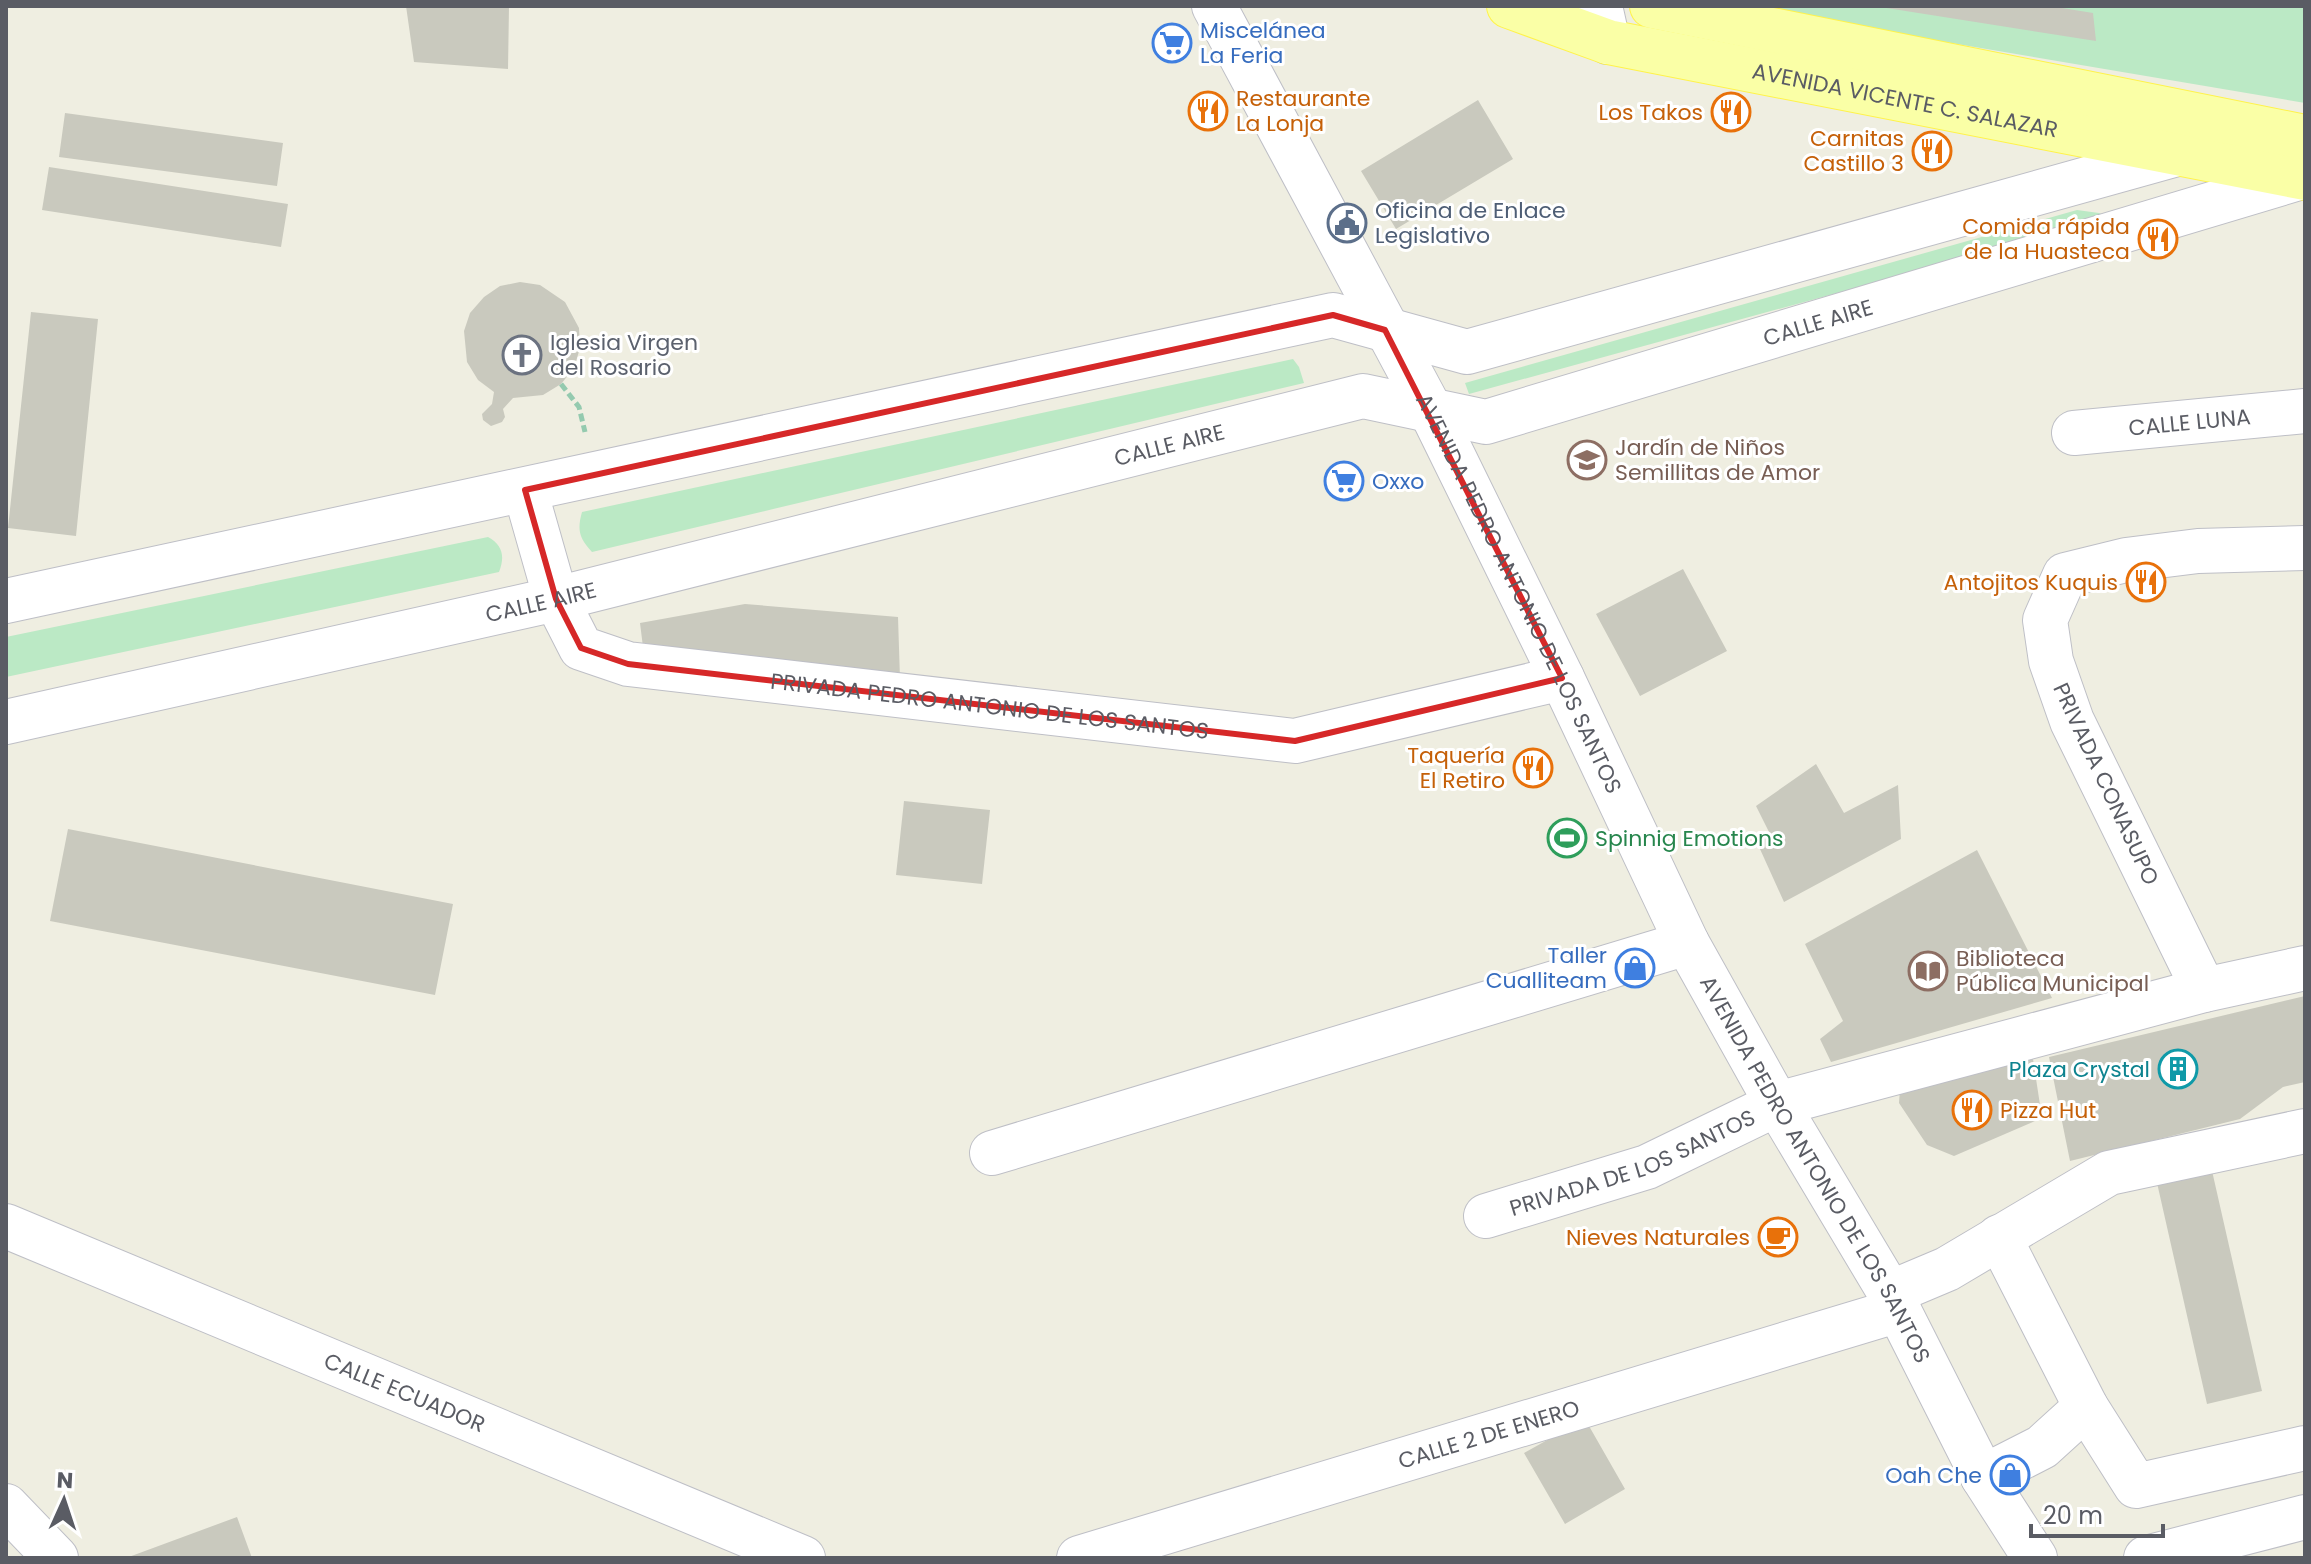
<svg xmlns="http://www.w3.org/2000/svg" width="2311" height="1564" viewBox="0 0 2311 1564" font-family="Poppins,sans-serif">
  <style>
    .green { fill: #bbe9c5 }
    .building { fill: #c9c9be }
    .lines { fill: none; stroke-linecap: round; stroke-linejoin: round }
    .minor-casing { stroke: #bebfc6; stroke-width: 46 }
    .major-casing { stroke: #fff34a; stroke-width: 46 }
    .path { stroke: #94caaf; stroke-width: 5; stroke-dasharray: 8 4; stroke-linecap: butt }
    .minor { stroke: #fff; stroke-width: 44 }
    .major { stroke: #faffa6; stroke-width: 44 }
    .marked { fill: none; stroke: #d62828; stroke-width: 6; stroke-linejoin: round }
    .labels { text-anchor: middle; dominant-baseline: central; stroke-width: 6; stroke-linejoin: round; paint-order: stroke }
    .shop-label { font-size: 22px; fill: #366cbe; stroke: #fff; text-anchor: start }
    .food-label { font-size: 22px; fill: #c56008; stroke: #fff; text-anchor: end }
    .street-label { font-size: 22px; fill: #5a5c64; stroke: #fff }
    .service-label { font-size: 22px; fill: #4e5e75; stroke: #fff; text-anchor: start }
    .worship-label { font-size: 22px; fill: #5b616d; stroke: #fff; text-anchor: start }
    .education-label { font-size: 22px; fill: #785e54; stroke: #fff; text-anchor: start }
    .leisure-label { font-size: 22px; fill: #27864d; stroke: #fff; text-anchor: start }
    .culture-label { font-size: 22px; fill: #0d838f; stroke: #fff; text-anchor: end }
  </style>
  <rect width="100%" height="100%" fill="#efeee1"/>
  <path class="green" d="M1733,6H2305V103Z
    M2077,210L2099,213L2110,218L1469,394L1465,383Z
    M1293,359L1299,367L1304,383L592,552C579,538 577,530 582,512Z
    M488,537C503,545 505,557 499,572L6,677V637Z"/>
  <path class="building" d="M406,6H509L508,69L414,62Z
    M1874,6H2050L2093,13L2096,41Z
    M1478,100L1513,159L1396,229L1361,171Z
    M65,113L283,143L277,186L59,157Z
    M49,167L288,204L281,247L42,210Z
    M520,282L540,285L565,302L579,328L580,348L574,368L561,384L543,395L513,398L503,409L505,417L502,422L491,426L483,420L482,414L492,404L494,392L478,380L467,362L464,331L470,313L484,297L500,286Z
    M31,312L98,319L76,536L8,528Z
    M1683,569L1727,651L1640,696L1596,614Z
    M745,604L898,617L900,679L643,647L640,623Z
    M1816,764L1844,813L1898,785L1901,839L1784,902L1755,838L1770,834L1756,806Z
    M904,801L990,810L982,884L896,875Z
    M68,829L453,904L435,995L50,921Z
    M1977,850L2052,998L1831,1062L1820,1039L1843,1021L1805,944Z
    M2305,996V1082L2283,1087L2240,1119L2070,1161L2049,1057Z
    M2033,1059L2042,1118L1954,1156L1927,1145L1899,1103L1900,1089Z
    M2210,1162L2262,1391L2207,1404L2155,1174Z
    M1585,1419L1625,1489L1565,1524L1524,1453Z
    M237,1517L252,1558H126Z"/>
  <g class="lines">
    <g class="minor-casing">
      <g id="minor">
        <path id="s1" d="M1214,6L1431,411L1562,678L1687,943L1777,1104L1890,1293L1983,1477L2035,1558"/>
        <path d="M1600,6L1608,42"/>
        <path id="s2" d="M2074,433L2305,411"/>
        <path id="s3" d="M525,490L556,599L581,648L628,664L1295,741L1562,678"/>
        <path d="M6,601L1333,315L1467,352L2191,150"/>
        <path id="s4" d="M6,722L556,599L1363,396L1486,422L2302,177L2304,165"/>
        <path d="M2204,990L2072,721L2051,661L2045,620L2065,575L2126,560L2198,551L2305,548"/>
        <path d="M992,1153L1687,943"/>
        <path id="s5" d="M1486,1216L1647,1167L1777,1104L2204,990L2305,968"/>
        <path id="s6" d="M6,1226L803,1558"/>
        <path d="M1999,1237L2086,1407L2136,1486L2305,1448"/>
        <path d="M1890,1293L1947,1269L2109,1173L2305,1131"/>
        <path d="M1983,1477L2042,1447L2086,1407"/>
        <path d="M6,1506L56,1558"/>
        <path id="s7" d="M1079,1558L1899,1310"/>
        <path d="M2146,1558L2305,1517"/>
      </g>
    </g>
    <g class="major-casing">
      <g id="major">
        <path id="s8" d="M1509,6L1608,42L2305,178"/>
        <path d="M1652,6L2305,137"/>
      </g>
    </g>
    <path class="path" d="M561,384L579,407L585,432"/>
    <use href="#minor" class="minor"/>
    <use href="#major" class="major"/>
  </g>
  <path class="marked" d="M1333,315L1385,330L1562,678L1295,741L628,664L581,648L556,599L525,490Z"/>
  <defs>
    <g id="supermarket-ring" transform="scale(2)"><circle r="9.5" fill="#fff" stroke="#3f7fe0" stroke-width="1.5"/><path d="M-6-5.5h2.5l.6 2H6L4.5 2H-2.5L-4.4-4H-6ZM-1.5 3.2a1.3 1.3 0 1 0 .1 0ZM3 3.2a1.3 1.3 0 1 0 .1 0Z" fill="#3f7fe0"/></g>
    <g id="restaurant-ring" transform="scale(2)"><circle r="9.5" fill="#fff" stroke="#e8710a" stroke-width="1.5"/><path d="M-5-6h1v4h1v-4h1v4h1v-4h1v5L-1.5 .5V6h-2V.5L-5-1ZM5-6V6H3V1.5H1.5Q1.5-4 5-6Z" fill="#e8710a"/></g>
    <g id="civic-ring" transform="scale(2)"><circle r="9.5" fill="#fff" stroke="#5c6f8a" stroke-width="1.5"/><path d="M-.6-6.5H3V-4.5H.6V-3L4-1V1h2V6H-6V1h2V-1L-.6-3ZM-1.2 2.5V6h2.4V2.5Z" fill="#5c6f8a"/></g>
    <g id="church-ring" transform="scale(2)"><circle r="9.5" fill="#fff" stroke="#6b7280" stroke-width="1.5"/><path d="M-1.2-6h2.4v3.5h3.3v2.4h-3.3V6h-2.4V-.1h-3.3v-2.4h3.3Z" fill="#6b7280"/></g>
    <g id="school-ring" transform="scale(2)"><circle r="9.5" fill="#fff" stroke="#8d6e63" stroke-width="1.5"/><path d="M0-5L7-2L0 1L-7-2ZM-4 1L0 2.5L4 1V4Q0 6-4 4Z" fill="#8d6e63"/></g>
    <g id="stadium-ring" transform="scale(2)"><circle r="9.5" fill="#fff" stroke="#2e9e5b" stroke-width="1.5"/><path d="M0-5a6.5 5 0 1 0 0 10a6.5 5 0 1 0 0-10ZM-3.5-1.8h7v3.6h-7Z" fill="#2e9e5b"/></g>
    <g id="shop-ring" transform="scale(2)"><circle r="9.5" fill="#fff" stroke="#3f7fe0" stroke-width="1.5"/><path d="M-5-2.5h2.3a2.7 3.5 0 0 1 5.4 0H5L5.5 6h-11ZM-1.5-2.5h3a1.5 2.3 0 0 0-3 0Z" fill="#3f7fe0"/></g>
    <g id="library-ring" transform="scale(2)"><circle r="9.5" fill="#fff" stroke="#8d6e63" stroke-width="1.5"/><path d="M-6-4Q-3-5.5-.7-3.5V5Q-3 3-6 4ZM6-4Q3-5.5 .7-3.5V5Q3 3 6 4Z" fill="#8d6e63"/></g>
    <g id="building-ring" transform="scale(2)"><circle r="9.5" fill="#fff" stroke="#0f9aa8" stroke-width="1.5"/><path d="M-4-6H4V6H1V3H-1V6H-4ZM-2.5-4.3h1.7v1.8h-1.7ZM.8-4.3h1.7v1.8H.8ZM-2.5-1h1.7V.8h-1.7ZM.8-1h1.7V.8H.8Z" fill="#0f9aa8"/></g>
    <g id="cafe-ring" transform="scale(2)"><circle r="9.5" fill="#fff" stroke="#e8710a" stroke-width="1.5"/><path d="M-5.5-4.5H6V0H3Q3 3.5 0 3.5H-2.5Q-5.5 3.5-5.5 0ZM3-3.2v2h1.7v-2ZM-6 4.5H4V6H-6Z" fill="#e8710a"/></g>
  </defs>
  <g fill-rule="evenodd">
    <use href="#supermarket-ring" x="1172" y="43"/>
    <use href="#restaurant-ring" x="1208" y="111"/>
    <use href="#restaurant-ring" x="1731" y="112"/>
    <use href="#restaurant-ring" x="1932" y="151"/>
    <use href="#civic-ring" x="1347" y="223"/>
    <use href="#restaurant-ring" x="2158" y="239"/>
    <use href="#church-ring" x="522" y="355"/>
    <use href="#school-ring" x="1587" y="460"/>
    <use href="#supermarket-ring" x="1344" y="481"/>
    <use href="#restaurant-ring" x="2146" y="582"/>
    <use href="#restaurant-ring" x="1533" y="768"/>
    <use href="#stadium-ring" x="1567" y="838"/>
    <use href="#shop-ring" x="1635" y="968"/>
    <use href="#library-ring" x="1928" y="971"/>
    <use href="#building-ring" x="2178" y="1069"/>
    <use href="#restaurant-ring" x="1972" y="1110"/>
    <use href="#cafe-ring" x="1778" y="1237"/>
    <use href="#shop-ring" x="2010" y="1475"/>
  </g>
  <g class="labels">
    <g class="shop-label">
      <text x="1200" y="30">Miscelánea<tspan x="1200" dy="25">La Feria</tspan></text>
      <text x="1372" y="481">Oxxo</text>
      <text x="1607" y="955" text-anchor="end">Taller<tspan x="1607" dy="25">Cualliteam</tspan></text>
      <text x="1982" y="1475" text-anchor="end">Oah Che</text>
    </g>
    <g class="food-label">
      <text x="1236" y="98" text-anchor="start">Restaurante<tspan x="1236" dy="25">La Lonja</tspan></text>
      <text x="1703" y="112">Los Takos</text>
      <text x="1904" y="138">Carnitas<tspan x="1904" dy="25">Castillo 3</tspan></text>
      <text x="2130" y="226">Comida rápida<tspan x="2130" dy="25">de la Huasteca</tspan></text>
      <text x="2118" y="582">Antojitos Kuquis</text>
      <text x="1505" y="755">Taquería<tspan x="1505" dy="25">El Retiro</tspan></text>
      <text x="2000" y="1110" text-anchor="start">Pizza Hut</text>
      <text x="1750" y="1237">Nieves Naturales</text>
    </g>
    <g class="street-label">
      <text stroke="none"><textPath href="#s8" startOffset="408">AVENIDA VICENTE C. SALAZAR</textPath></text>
      <text stroke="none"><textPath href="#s4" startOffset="1868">CALLE AIRE</textPath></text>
      <text stroke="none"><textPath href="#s2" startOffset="116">CALLE LUNA</textPath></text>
      <text stroke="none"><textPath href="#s4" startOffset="1196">CALLE AIRE</textPath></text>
      <text stroke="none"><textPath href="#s1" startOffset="662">AVENIDA PEDRO ANTONIO DE LOS SANTOS</textPath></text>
      <text stroke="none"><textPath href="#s4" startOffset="548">CALLE AIRE</textPath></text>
      <text stroke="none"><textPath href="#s3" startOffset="582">PRIVADA PEDRO ANTONIO DE LOS SANTOS</textPath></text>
      <text transform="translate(2106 784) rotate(65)">PRIVADA CONASUPO</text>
      <text stroke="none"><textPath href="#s5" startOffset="156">PRIVADA DE LOS SANTOS</textPath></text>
      <text stroke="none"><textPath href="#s1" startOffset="1310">AVENIDA PEDRO ANTONIO DE LOS SANTOS</textPath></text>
      <text stroke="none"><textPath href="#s6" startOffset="432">CALLE ECUADOR</textPath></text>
      <text stroke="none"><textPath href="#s7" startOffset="428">CALLE 2 DE ENERO</textPath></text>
    </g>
    <g class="service-label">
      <text x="1375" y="210">Oficina de Enlace<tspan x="1375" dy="25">Legislativo</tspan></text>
    </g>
    <g class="worship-label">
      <text x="550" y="342">Iglesia Virgen<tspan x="550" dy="25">del Rosario</tspan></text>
    </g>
    <g class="education-label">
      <text x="1615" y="447">Jardín de Niños<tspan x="1615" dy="25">Semillitas de Amor</tspan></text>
      <text x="1956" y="958">Biblioteca<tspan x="1956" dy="25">Pública Municipal</tspan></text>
    </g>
    <g class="leisure-label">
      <text x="1595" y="838">Spinnig Emotions</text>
    </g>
    <g class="culture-label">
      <text x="2150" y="1069">Plaza Crystal</text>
    </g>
  </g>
  <rect width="2311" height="1564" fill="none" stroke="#5a5c64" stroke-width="16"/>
  <g transform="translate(64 1500) rotate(3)" stroke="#ffffff" stroke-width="6" paint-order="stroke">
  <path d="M0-6L14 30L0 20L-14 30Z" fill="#5a5c64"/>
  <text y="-12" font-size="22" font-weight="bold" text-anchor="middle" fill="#5a5c64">N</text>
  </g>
  <path d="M2031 1524v12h132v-12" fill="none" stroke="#5a5c64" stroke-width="4"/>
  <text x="2043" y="1524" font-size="24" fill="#5a5c64" stroke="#ffffff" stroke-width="6" paint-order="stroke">20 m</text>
</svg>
